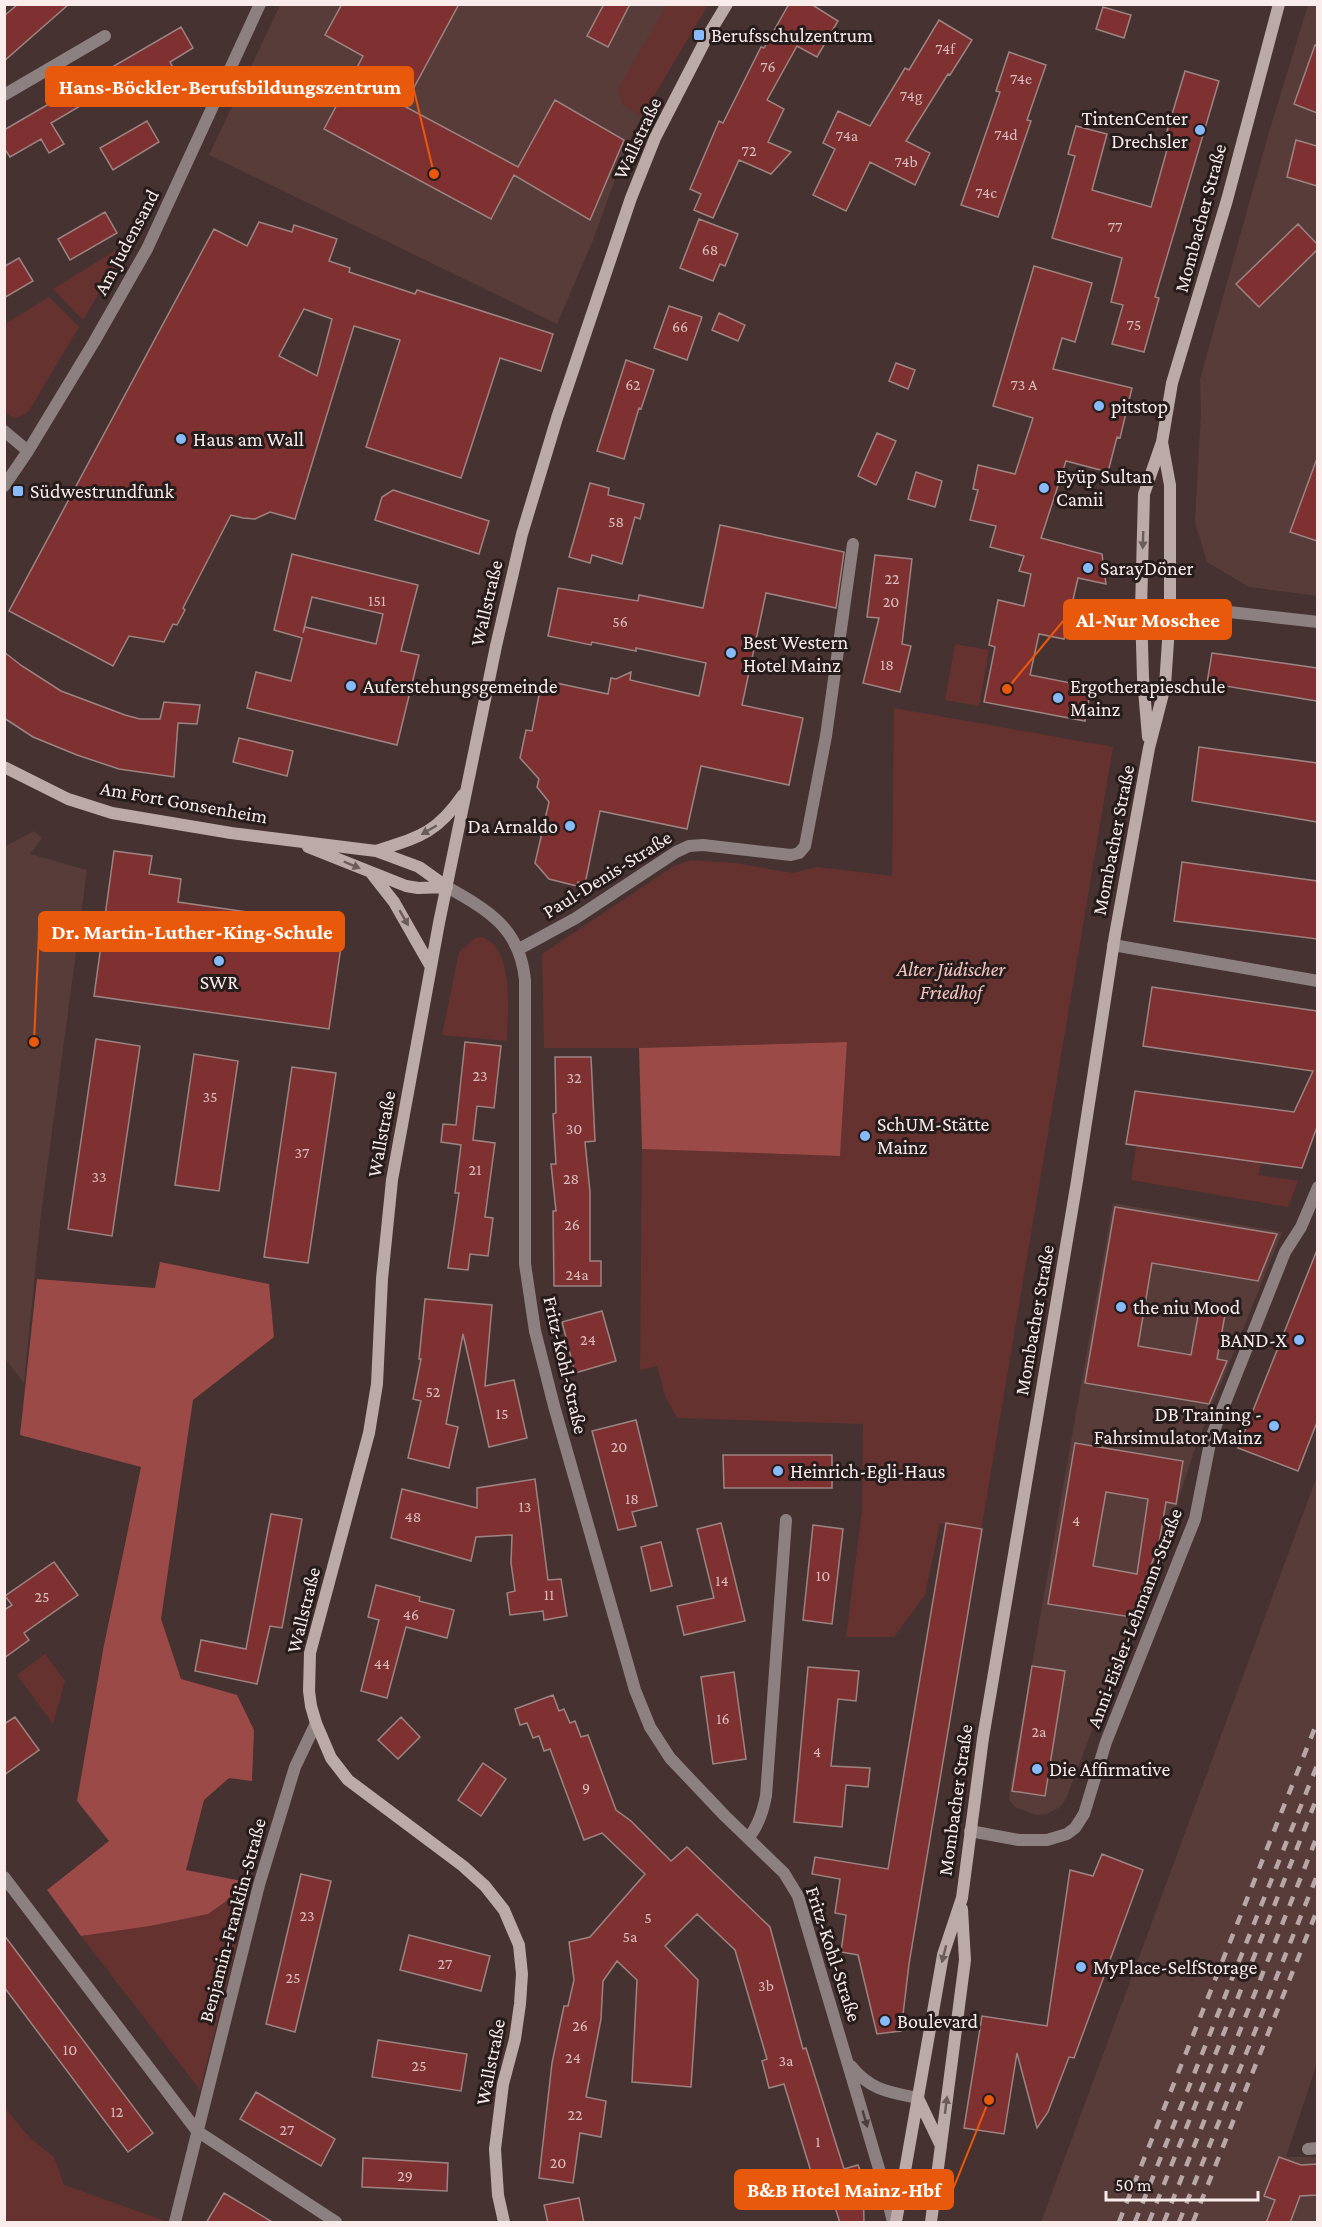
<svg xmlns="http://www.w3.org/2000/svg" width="1322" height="2227" viewBox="0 0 1322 2227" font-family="'Crimson Pro',serif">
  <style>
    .built { fill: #573c3a }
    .green { fill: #663230 }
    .forest { fill: #9b4a48 }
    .building { fill: #7f3131; stroke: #9c8482; stroke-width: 1.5; fill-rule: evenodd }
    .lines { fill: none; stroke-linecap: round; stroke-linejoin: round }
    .street { stroke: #8c8180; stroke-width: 12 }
    .secondary { stroke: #bcaaa9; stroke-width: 12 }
    .rail { stroke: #b7a7a6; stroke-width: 4.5; stroke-dasharray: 10 10; stroke-linecap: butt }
    .oneway { fill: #6a5c5b }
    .oneway2 { fill: #4a3f3e }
    .poi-dot { fill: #87bbfb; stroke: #261c1b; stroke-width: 2 }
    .labels { text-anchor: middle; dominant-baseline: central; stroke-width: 6; stroke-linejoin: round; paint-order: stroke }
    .number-label { font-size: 16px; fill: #dabdbc }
    .poi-label { font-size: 20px; fill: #f9eceb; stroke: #261c1b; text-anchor: start }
    .street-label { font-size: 20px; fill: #f9eceb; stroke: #261c1b }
    .park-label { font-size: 20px; font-style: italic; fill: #f8c7c4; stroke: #261c1b }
    .leader { fill: none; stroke: #e8590c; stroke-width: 2 }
    .callout-dot { fill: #e8590c; stroke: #261c1b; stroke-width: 2 }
    .callout { fill: #e8590c; stroke: #e8590c; stroke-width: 2 }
    .callout-label { font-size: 21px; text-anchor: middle; font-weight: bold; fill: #fff }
  </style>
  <rect width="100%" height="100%" fill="#463230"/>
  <path class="built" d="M280,5H667L619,89L622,104L642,116L628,144L593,240L557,324L209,155Z
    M1308,5H1317V596L1249,587L1207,562L1195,522L1201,412L1200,379L1269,132Z
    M34,831L42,838L30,854L87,870L41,1214L24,1383L4,1357V847Z
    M1113,1203L1282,1232L1193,1454L1175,1511L1066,1799L1060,1807L1047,1814L1036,1815L1015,1807L1009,1800L1010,1788Z
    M1317,1476L1318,2060L1286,2157H1317V2222H1041Z"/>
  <path class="green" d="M667,4L708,5L642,116L622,104L618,89Z
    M129,242L83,320L53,289Z
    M49,297L79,327L29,411L24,415L14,418L5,412V324Z
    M955,644L989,650L979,706L945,700Z
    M894,708L1113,747L981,1531L940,1523L925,1595L894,1637H846L862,1511L863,1424L677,1418L665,1396L657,1366L640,1370L642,1149L840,1156L847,1042L639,1048H544L542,954L674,866L691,860L735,863L793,873L817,867L892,876Z
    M482,937C516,950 507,1012 507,1041L442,1035L459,952L475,938Z
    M1136,1146L1261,1162L1259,1175L1298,1181L1288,1207L1131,1180Z
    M45,1654L65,1681L53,1724L17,1675Z
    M252,1883L200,2090L81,1936L150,1926L208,1914Z
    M4,2107L30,2138L54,2157L64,2185L165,2221L164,2222H5Z"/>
  <path class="forest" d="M847,1042L840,1156L642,1149L639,1048Z
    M160,1262L269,1284L274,1337L193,1400L161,1619L181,1679L237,1695L254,1730L252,1781L229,1778L204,1800L186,1870L252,1883L208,1914L150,1926L81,1936L47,1890L109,1841L77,1801L103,1650L141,1467L20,1435L37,1279L155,1288Z"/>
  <path class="building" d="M18,4H69L4,61V16Z
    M342,4H459L404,106L518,167L555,100L624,140L590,220L514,175L491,219L324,129L363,56L325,35Z
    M604,4H630L608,47L587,36Z
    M789,4H811L838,21L817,57L797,46L767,100L784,109L768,142L791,152L771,174L739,160L713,218L694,210L701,194L690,189L719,121L723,123L761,47L764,48Z
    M1103,7L1131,15L1124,38L1096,29Z
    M939,20L972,40L950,75L948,74L906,141L930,153L915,185L870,162L846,211L813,195L835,149L823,143L838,111L870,126L905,68L909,70Z
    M181,27L193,48L170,62L176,73L153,87L143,69L51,123L64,144L49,153L41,139L10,157L4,148V130Z
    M1315,45L1317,46V113L1294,104Z
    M1009,52L1046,65L1027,120L1031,121L998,217L961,205L1000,92L996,91Z
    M1185,71L1219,81L1155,297L1159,298L1144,352L1112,344L1123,305L1111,302L1122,258L1052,238L1075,156L1068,154L1076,126L1107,134L1092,190L1151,207L1170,139L1165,138Z
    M147,121L159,142L113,170L100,148Z
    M1296,140L1317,146V186L1287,177Z
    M105,212L117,233L70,260L58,239Z
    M699,219L738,234L725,266L720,264L713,281L680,268Z
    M259,222L292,232L294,225L337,239L329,261L350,268L349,272L415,294L417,290L553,334L541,371L500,358L461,478L366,447L400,340L354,326L295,519L270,512L255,519L243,518L231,515L183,608L185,610L177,625L173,624L164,642L129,636L113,666L9,611L214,229L247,246ZM304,309L332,319L317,376L279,356Z
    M1298,224L1317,244V250L1259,307L1236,284Z
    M19,258L33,281L4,298L5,266Z
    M1034,266L1092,283L1075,342L1062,338L1053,369L1132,388L1120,438L1117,437L1108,472L1066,461L1041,538L1102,554L1106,584L1078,578L1064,639L1039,634L1030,675L1091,687L1085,721L984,702L995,647L989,645L998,600L1024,606L1031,574L1019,571L1024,556L990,547L996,526L970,520L978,490L973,489L978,465L1015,474L1033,418L993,406Z
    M669,306L702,317L687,360L654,348Z
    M719,313L745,325L738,341L712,330Z
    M626,360L654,370L641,409L639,408L624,459L597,451Z
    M896,363L915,370L908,389L889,381Z
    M877,433L896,441L876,485L858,476Z
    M1316,461L1317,462V541L1290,532Z
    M916,472L942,481L935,507L908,499Z
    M590,483L609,488L608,495L644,504L640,519L635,517L622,564L592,555L590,563L569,557Z
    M393,490L489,521L479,554L375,520L382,497Z
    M720,525L844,552L836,608L766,593L742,705L803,718L789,785L701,766L687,829L600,811L585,884L578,882L577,886L549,879L535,863L549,802L537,787L539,779L520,758L526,730L532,731L542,680L608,694L611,678L616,679L631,672L630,680L699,696L706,663L636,648V651L592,642L591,645L548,636L558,588L638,601L639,595L703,608Z
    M292,554L418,585L401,651L419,655L397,745L247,708L256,672L291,681L302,638L274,630ZM312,597L383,614L376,644L305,627L303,633Z
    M875,555L912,559L902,644L911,646L900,692L863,683L879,618L867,617Z
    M4,652L22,666L61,691L125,715L140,719H160L164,702L200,705L197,724L178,723L174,777L119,769L77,755L33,737L4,718Z
    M1212,653L1317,668V701L1207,683Z
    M239,738L293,751L287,776L233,762Z
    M1199,747L1317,763V822L1192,801Z
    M114,851L152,856L149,874L181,879L178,902L344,926L329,1029L94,996Z
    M1182,862L1317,881V939L1174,921Z
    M1152,987L1317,1011V1127L1302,1168L1126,1144L1135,1091L1294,1112L1313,1071L1143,1046Z
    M96,1039L140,1046L112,1236L68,1229Z
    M465,1042L501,1046L494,1108L477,1106L473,1140L495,1143L485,1217L493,1218L488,1256L470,1254L468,1270L448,1268L459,1193H455L461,1145L441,1142L443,1124L456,1125Z
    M194,1054L238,1061L219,1191L175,1185Z
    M555,1057H591L595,1141L585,1142L590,1192V1261H601V1286H554L553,1211H556L551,1164H556L553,1114L556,1113Z
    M292,1067L336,1073L308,1263L264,1257Z
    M1115,1207L1277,1234L1258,1281L1152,1263L1138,1346L1191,1355L1200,1305L1226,1309L1217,1359L1227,1361L1209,1404L1085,1383Z
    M1317,1250V1422L1298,1471L1238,1448Z
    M425,1299L492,1305L485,1386L514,1380L527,1438L489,1447L463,1334L446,1424L458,1427L449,1468L408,1458L421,1401L413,1399L421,1359H419Z
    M602,1311L616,1361L575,1373L562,1322Z
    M636,1420L657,1506L632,1512L636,1526L618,1530L592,1431Z
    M1075,1443L1183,1461L1176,1504L1166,1502L1157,1555H1155L1131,1617L1048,1604ZM1106,1492L1148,1499L1137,1574L1093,1566Z
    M723,1455H832V1488H724Z
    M535,1479L548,1580L561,1579L567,1616L544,1620L543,1611L510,1615L507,1593L515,1591L511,1563L512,1535L476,1537L471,1561L391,1538L402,1489L477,1508V1488Z
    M271,1514L302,1519L282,1628L270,1626L257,1684L195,1671L201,1640L246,1649Z
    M721,1523L745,1621L684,1635L677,1606L714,1598L697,1529Z
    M946,1523L982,1529L909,1964L901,2031L877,2034L858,1955L841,1952L846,1915L835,1913L840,1879L812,1874L815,1857L888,1869Z
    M813,1525L843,1529L832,1624L803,1620Z
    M661,1542L672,1586L651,1591L641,1547Z
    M54,1562L78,1595L24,1633L29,1640L4,1658V1610L12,1605L5,1596Z
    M376,1585L420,1597L419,1601L454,1610L447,1638L406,1627L387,1698L361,1691L379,1620L368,1617Z
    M1032,1666L1065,1671L1045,1796L1012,1791Z
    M808,1667L859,1671L856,1701L838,1699L831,1766L870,1768L868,1787L846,1785L842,1827L794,1822Z
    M734,1672L746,1759L713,1764L701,1677Z
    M553,1695L559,1711L564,1709L570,1723L575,1721L581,1737L588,1735L616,1810L631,1821L671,1861L687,1847L770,1927L803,2049L806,2048L844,2169L858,2165L863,2178L864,2223H840L831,2194L819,2199L815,2174L812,2175L784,2084L769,2088L762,2061L767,2059L735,1950L697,1914L665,1946L698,1980L691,2087L632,2082L637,1980L617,1961L603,1981L601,2019L586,2097L606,2101L601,2137L580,2133L573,2183L539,2178L552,2063L564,2006H568L574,1980L569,1942L590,1937L645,1874L602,1833L584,1840L550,1749L544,1751L539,1736L533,1738L527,1723L520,1725L515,1709Z
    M15,1717L39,1750L4,1775V1724Z
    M401,1717L420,1737L398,1759L378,1740Z
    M483,1763L506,1779L481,1816L458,1800Z
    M1102,1854L1143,1870L1074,2058L1069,2057L1048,2112L1037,2128L1017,2053L1004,2134L964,2128L982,2016L1047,2026L1070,1870L1093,1876Z
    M301,1874L331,1881L295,2032L266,2024Z
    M4,1935L153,2133L128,2152L4,1987Z
    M409,1935L490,1956L481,1991L400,1970Z
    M378,2040L467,2054L461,2091L372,2077Z
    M256,2092L335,2139L321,2166L240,2119Z
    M1279,2157L1301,2165L1317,2164V2195L1300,2196L1290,2223H1266L1275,2200L1264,2196Z
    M363,2158L448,2163L447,2191L362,2187Z
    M224,2193L274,2223H206Z
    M579,2198L584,2223H548L544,2205Z"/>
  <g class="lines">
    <path class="street" d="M4,95L105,36
      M4,431L28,451
      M4,486L28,451L94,342L147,249L260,4
      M1141,610L1229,612L1318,622
      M447,887C488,910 520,928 525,980V1264L535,1331L554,1406L635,1690L650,1727L670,1758L725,1816L784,1873L798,1896L885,2189L893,2222
      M1113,945L1318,981
      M519,949L576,918L676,852L689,846L703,845L791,855L799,853L805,846L826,736L853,544
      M970,1831L1019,1840H1047L1067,1834L1075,1828L1084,1814L1106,1742L1195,1519L1211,1438L1285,1252L1301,1227L1318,1187
      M748,1838C758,1827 763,1811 766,1796L786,1520
      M4,1877L197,2131L336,2222
      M851,2066C870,2090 889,2092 918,2098
      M1308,2149L1318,2148
      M175,2222L259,1885L295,1767L316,1723"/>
    <path class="secondary" d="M1148,737L1143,678L1141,610L1144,494L1162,442L1172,383L1227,200L1279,4
      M4,767L68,799L112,813L231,833L376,851L419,867L447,887
      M308,847L406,886L418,888L447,887
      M376,851C419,837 436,834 463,795
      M372,874L394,902L431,967
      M918,2098L941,2146
      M504,2222L498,2195L495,2149L503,2084L515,2039L520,2004L522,1974L519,1945L504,1910L485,1886L463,1866L348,1780L331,1758L316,1723L311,1706L309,1691L310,1653L369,1433L377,1384L382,1279L392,1180L439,923L496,646L522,534L557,418L631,198L655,138L707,37L727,4
      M896,2222L943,1955L962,1898L983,1738L1077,1181L1115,935L1149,748L1165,686L1170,611V485L1162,442
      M931,2222L965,1960L962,1909"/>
    <path class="rail" d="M1119,2222L1318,1720
      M1135,2222L1318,1763
      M1149,2222L1318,1795
      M1164,2222L1318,1834
      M1179,2222L1318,1873
      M1193,2222L1318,1908"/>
  </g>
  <defs><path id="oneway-solid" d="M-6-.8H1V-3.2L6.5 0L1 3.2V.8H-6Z" transform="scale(1.5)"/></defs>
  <g class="oneway">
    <use href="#oneway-solid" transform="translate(1143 540) rotate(92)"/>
    <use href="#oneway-solid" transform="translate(429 830) rotate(150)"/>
    <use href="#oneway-solid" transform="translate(352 865) rotate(23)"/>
    <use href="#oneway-solid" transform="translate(404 918) rotate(60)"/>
    <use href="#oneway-solid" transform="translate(944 1954) rotate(104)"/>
    <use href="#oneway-solid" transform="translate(946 2105) rotate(-83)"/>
  </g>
  <use class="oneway2" href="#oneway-solid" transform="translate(865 2119) rotate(74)"/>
  <g class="poi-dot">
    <rect x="693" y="29" width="12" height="12" rx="3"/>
    <circle cx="1200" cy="130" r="6"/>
    <circle cx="1099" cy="406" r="6"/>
    <circle cx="181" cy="439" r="6"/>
    <circle cx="1044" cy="488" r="6"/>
    <rect x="12" y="485" width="12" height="12" rx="3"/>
    <circle cx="1088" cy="568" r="6"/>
    <circle cx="731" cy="653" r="6"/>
    <circle cx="351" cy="686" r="6"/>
    <circle cx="1058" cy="698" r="6"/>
    <circle cx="570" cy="826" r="6"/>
    <circle cx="219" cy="961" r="6"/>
    <circle cx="865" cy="1136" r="6"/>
    <circle cx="1121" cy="1307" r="6"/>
    <circle cx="1299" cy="1340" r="6"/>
    <circle cx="1274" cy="1426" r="6"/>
    <circle cx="778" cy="1471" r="6"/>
    <circle cx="1037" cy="1769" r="6"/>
    <circle cx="1081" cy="1967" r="6"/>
    <circle cx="885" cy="2021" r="6"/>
  </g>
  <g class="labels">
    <g class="number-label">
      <text x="945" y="48">74f</text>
      <text x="768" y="66">76</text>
      <text x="1021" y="78">74e</text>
      <text x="911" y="95">74g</text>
      <text x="1006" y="134">74d</text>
      <text x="847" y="135">74a</text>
      <text x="749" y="150">72</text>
      <text x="906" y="161">74b</text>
      <text x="986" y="192">74c</text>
      <text x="1115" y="226">77</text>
      <text x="710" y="249">68</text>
      <text x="1134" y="324">75</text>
      <text x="680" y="326">66</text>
      <text x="633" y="384">62</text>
      <text x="1024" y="384">73 A</text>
      <text x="616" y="521">58</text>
      <text x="892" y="578">22</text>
      <text x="377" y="600">151</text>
      <text x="891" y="601">20</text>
      <text x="620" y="621">56</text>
      <text x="887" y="664">18</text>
      <text x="480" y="1075">23</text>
      <text x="574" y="1077">32</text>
      <text x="210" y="1096">35</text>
      <text x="574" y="1128">30</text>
      <text x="302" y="1152">37</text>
      <text x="475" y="1169">21</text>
      <text x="99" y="1176">33</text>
      <text x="571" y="1178">28</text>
      <text x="572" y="1224">26</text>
      <text x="577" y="1274">24a</text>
      <text x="588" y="1339">24</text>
      <text x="433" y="1391">52</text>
      <text x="502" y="1413">15</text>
      <text x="619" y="1446">20</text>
      <text x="632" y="1498">18</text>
      <text x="525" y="1506">13</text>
      <text x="413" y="1516">48</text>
      <text x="1076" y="1520">4</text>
      <text x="823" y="1575">10</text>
      <text x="722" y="1580">14</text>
      <text x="549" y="1594">11</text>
      <text x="42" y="1596">25</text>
      <text x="411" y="1614">46</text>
      <text x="382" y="1663">44</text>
      <text x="723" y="1718">16</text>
      <text x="1039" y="1731">2a</text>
      <text x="817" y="1751">4</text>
      <text x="586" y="1787">9</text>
      <text x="307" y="1915">23</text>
      <text x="648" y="1917">5</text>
      <text x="630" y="1936">5a</text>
      <text x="445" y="1963">27</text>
      <text x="293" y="1977">25</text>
      <text x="766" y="1985">3b</text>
      <text x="580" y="2025">26</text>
      <text x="70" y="2049">10</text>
      <text x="573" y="2057">24</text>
      <text x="786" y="2060">3a</text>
      <text x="419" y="2065">25</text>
      <text x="117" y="2111">12</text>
      <text x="575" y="2114">22</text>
      <text x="287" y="2129">27</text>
      <text x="818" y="2141">1</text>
      <text x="558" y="2162">20</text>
      <text x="405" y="2175">29</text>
    </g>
    <g class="poi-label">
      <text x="711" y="35">Berufsschulzentrum</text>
      <text x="1188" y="118" text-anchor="end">TintenCenter<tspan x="1188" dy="23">Drechsler</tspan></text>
      <text x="1111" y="406">pitstop</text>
      <text x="193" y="439">Haus am Wall</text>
      <text x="1056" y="476">Eyüp Sultan<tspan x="1056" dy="23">Camii</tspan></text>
      <text x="30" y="491">Südwestrundfunk</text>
      <text x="1100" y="568">SarayDöner</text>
      <text x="743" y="642">Best Western<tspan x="743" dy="23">Hotel Mainz</tspan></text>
      <text x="363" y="686">Auferstehungsgemeinde</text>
      <text x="1070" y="686">Ergotherapieschule<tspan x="1070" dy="23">Mainz</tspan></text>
      <text x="558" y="826" text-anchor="end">Da Arnaldo</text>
      <text x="219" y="982" text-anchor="middle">SWR</text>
      <text x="877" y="1124">SchUM-Stätte<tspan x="877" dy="23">Mainz</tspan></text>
      <text x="1133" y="1307">the niu Mood</text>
      <text x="1287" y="1340" text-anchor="end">BAND-X</text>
      <text x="1262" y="1414" text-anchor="end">DB Training -<tspan x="1262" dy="23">Fahrsimulator Mainz</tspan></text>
      <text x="790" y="1471">Heinrich-Egli-Haus</text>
      <text x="1049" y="1769">Die Affirmative</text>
      <text x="1093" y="1967">MyPlace-SelfStorage</text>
      <text x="897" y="2021">Boulevard</text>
    </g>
    <g class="street-label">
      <text transform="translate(637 138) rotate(-65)">Wallstraße</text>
      <text transform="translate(1200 218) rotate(-75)">Mombacher Straße</text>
      <text transform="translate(126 242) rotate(-62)">Am Judensand</text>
      <text transform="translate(486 603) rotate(-77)">Wallstraße</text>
      <text transform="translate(184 802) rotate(10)">Am Fort Gonsenheim</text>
      <text transform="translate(1113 840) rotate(-79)">Mombacher Straße</text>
      <text transform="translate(607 874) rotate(-32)">Paul-Denis-Straße</text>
      <text transform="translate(381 1134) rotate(-80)">Wallstraße</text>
      <text transform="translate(1034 1320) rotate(-80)">Mombacher Straße</text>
      <text transform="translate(566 1365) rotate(77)">Fritz-Kohl-Straße</text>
      <text transform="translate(303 1610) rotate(-76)">Wallstraße</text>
      <text transform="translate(1134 1618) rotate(-69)">Anni-Eisler-Lehmann-Straße</text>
      <text transform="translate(955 1800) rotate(-82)">Mombacher Straße</text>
      <text transform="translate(232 1920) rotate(-75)">Benjamin-Franklin-Straße</text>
      <text transform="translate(834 1954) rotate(72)">Fritz-Kohl-Straße</text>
      <text transform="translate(490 2062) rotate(-79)">Wallstraße</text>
    </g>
    <g class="park-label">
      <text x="951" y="969">Alter Jüdischer<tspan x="951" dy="23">Friedhof</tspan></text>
    </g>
  </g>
  <path class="leader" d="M434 174L413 86M1007 689L1064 620M34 1042L39 932M989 2100L953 2189"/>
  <g class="callout-dot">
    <circle cx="434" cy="174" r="6"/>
    <circle cx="1007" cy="689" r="6"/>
    <circle cx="34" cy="1042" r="6"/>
    <circle cx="989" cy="2100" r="6"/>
  </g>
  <g class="callout">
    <rect x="46" y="67" width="367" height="39" rx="6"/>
    <rect x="1064" y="600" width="167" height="39" rx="6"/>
    <rect x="39" y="912" width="305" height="39" rx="6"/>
    <rect x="735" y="2170" width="218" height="39" rx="6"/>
  </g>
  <g class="callout-label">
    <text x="230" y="94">Hans-Böckler-Berufsbildungszentrum</text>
    <text x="1148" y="627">Al-Nur Moschee</text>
    <text x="192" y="939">Dr. Martin-Luther-King-Schule</text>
    <text x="844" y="2197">B&amp;B Hotel Mainz-Hbf</text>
  </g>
  <rect width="1322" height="2227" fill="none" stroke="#f9eceb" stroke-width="12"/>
  <path d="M1106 2191v9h152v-9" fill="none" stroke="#f9eceb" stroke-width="3"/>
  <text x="1115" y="2191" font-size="18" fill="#f9eceb" stroke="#261c1b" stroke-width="4.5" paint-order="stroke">50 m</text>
</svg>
